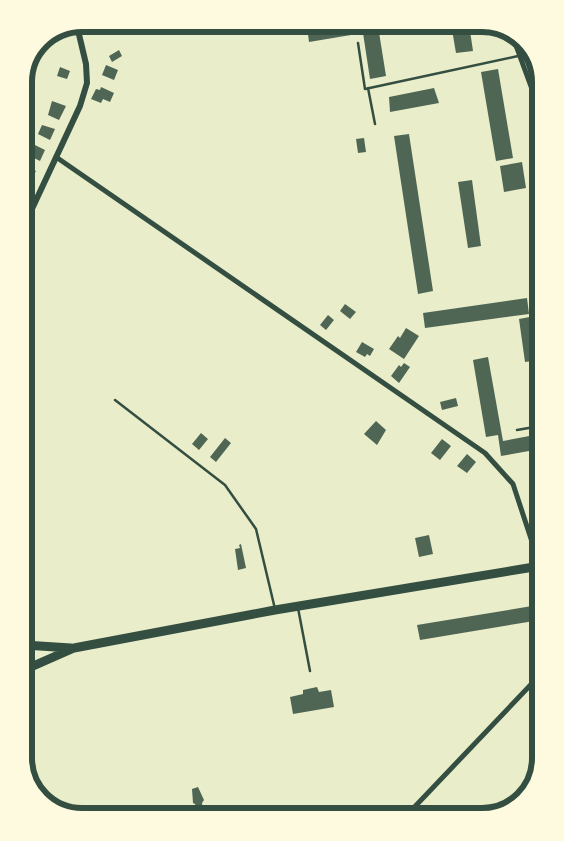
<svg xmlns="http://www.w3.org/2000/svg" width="564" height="841" viewBox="0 0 564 841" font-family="'Noto Sans',sans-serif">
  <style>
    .building { fill: #4f6655 }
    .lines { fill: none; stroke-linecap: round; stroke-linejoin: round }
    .service { stroke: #344e41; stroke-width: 2.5 }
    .minor { stroke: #344e41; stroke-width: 5 }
    .tertiary { stroke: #344e41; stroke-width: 6 }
    .primary { stroke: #344e41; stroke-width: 9 }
    .rim { fill: none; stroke: #344e41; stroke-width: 6 }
  </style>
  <rect width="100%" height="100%" fill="#e9edc9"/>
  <path class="building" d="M322,24H357L358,29L378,26L386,76L370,79L363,33L309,42L307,26Z
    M451,24H469L473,51L456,53Z
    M119,50L122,56L112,62L109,56Z
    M106,65L118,70L114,80L102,75Z
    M60,67L70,71L67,79L57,76Z
    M498,69L513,158L496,161L481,72Z
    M101,87L114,93L110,102L103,99L101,103L91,99L96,89L100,90Z
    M434,88L439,103L390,112L389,97Z
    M52,101L66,106L59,120L48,115Z
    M42,125L55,129L50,140L38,134Z
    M409,134L433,291L418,294L394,136Z
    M364,138L366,152L358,153L356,139Z
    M33,144L45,150L40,161L28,155Z
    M522,162L526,188L504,192L500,166Z
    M24,166L36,171L31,180L24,177Z
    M537,177H540V193H539Z
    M472,180L481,246L468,248L458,182Z
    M527,298L529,314L425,328L423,313Z
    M345,304L356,312L350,319L340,311Z
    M328,315L334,320L326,330L320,325Z
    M540,315V360L525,362L519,319Z
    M406,328L419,336L404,359L389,349L398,336L400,338Z
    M362,342L374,349L370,356L367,354L365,357L356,352Z
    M488,357L503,441L540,434V449L501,456L498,435L486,437L473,360Z
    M404,363L410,367L399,383L391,376L399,365L401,367Z
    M456,398L458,406L442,410L440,402Z
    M376,421L386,430L377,445L364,434Z
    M201,433L208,439L199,450L192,444Z
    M225,438L231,443L216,462L210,457Z
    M442,439L451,446L440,460L431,453Z
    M467,454L476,462L467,473L457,466Z
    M429,535L433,554L419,557L415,538Z
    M241,544L246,568L238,570L235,549L240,548L239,545Z
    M532,606L534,621L420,640L417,625Z
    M317,687L319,692L331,690L334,707L293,714L290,697L303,694V690Z
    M198,787L204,800L202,803L203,810L197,811L195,804L193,803L192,789Z"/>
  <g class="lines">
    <path class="service" d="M358,43L365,89L518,56
      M368,88L375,124
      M115,400L225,485L256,529L275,609
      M517,430L540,426
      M298,608L310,671"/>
    <path class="minor" d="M511,32L540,111
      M56,157L485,453L513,484L540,566
      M405,817L540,675"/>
    <path class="tertiary" d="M24,226L80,106L87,83L86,64L77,26"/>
    <path class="primary" d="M24,645L71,648
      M24,670L74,648L275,610L540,566"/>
  </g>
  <path d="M0 0H564V841H0ZM82 32H482A50 50 0 0 1 532 82V758A50 50 0 0 1 482 808H82A50 50 0 0 1 32 758V82A50 50 0 0 1 82 32Z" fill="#fefae0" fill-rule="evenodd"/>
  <path class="rim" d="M82 32H482A50 50 0 0 1 532 82V758A50 50 0 0 1 482 808H82A50 50 0 0 1 32 758V82A50 50 0 0 1 82 32Z"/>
</svg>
